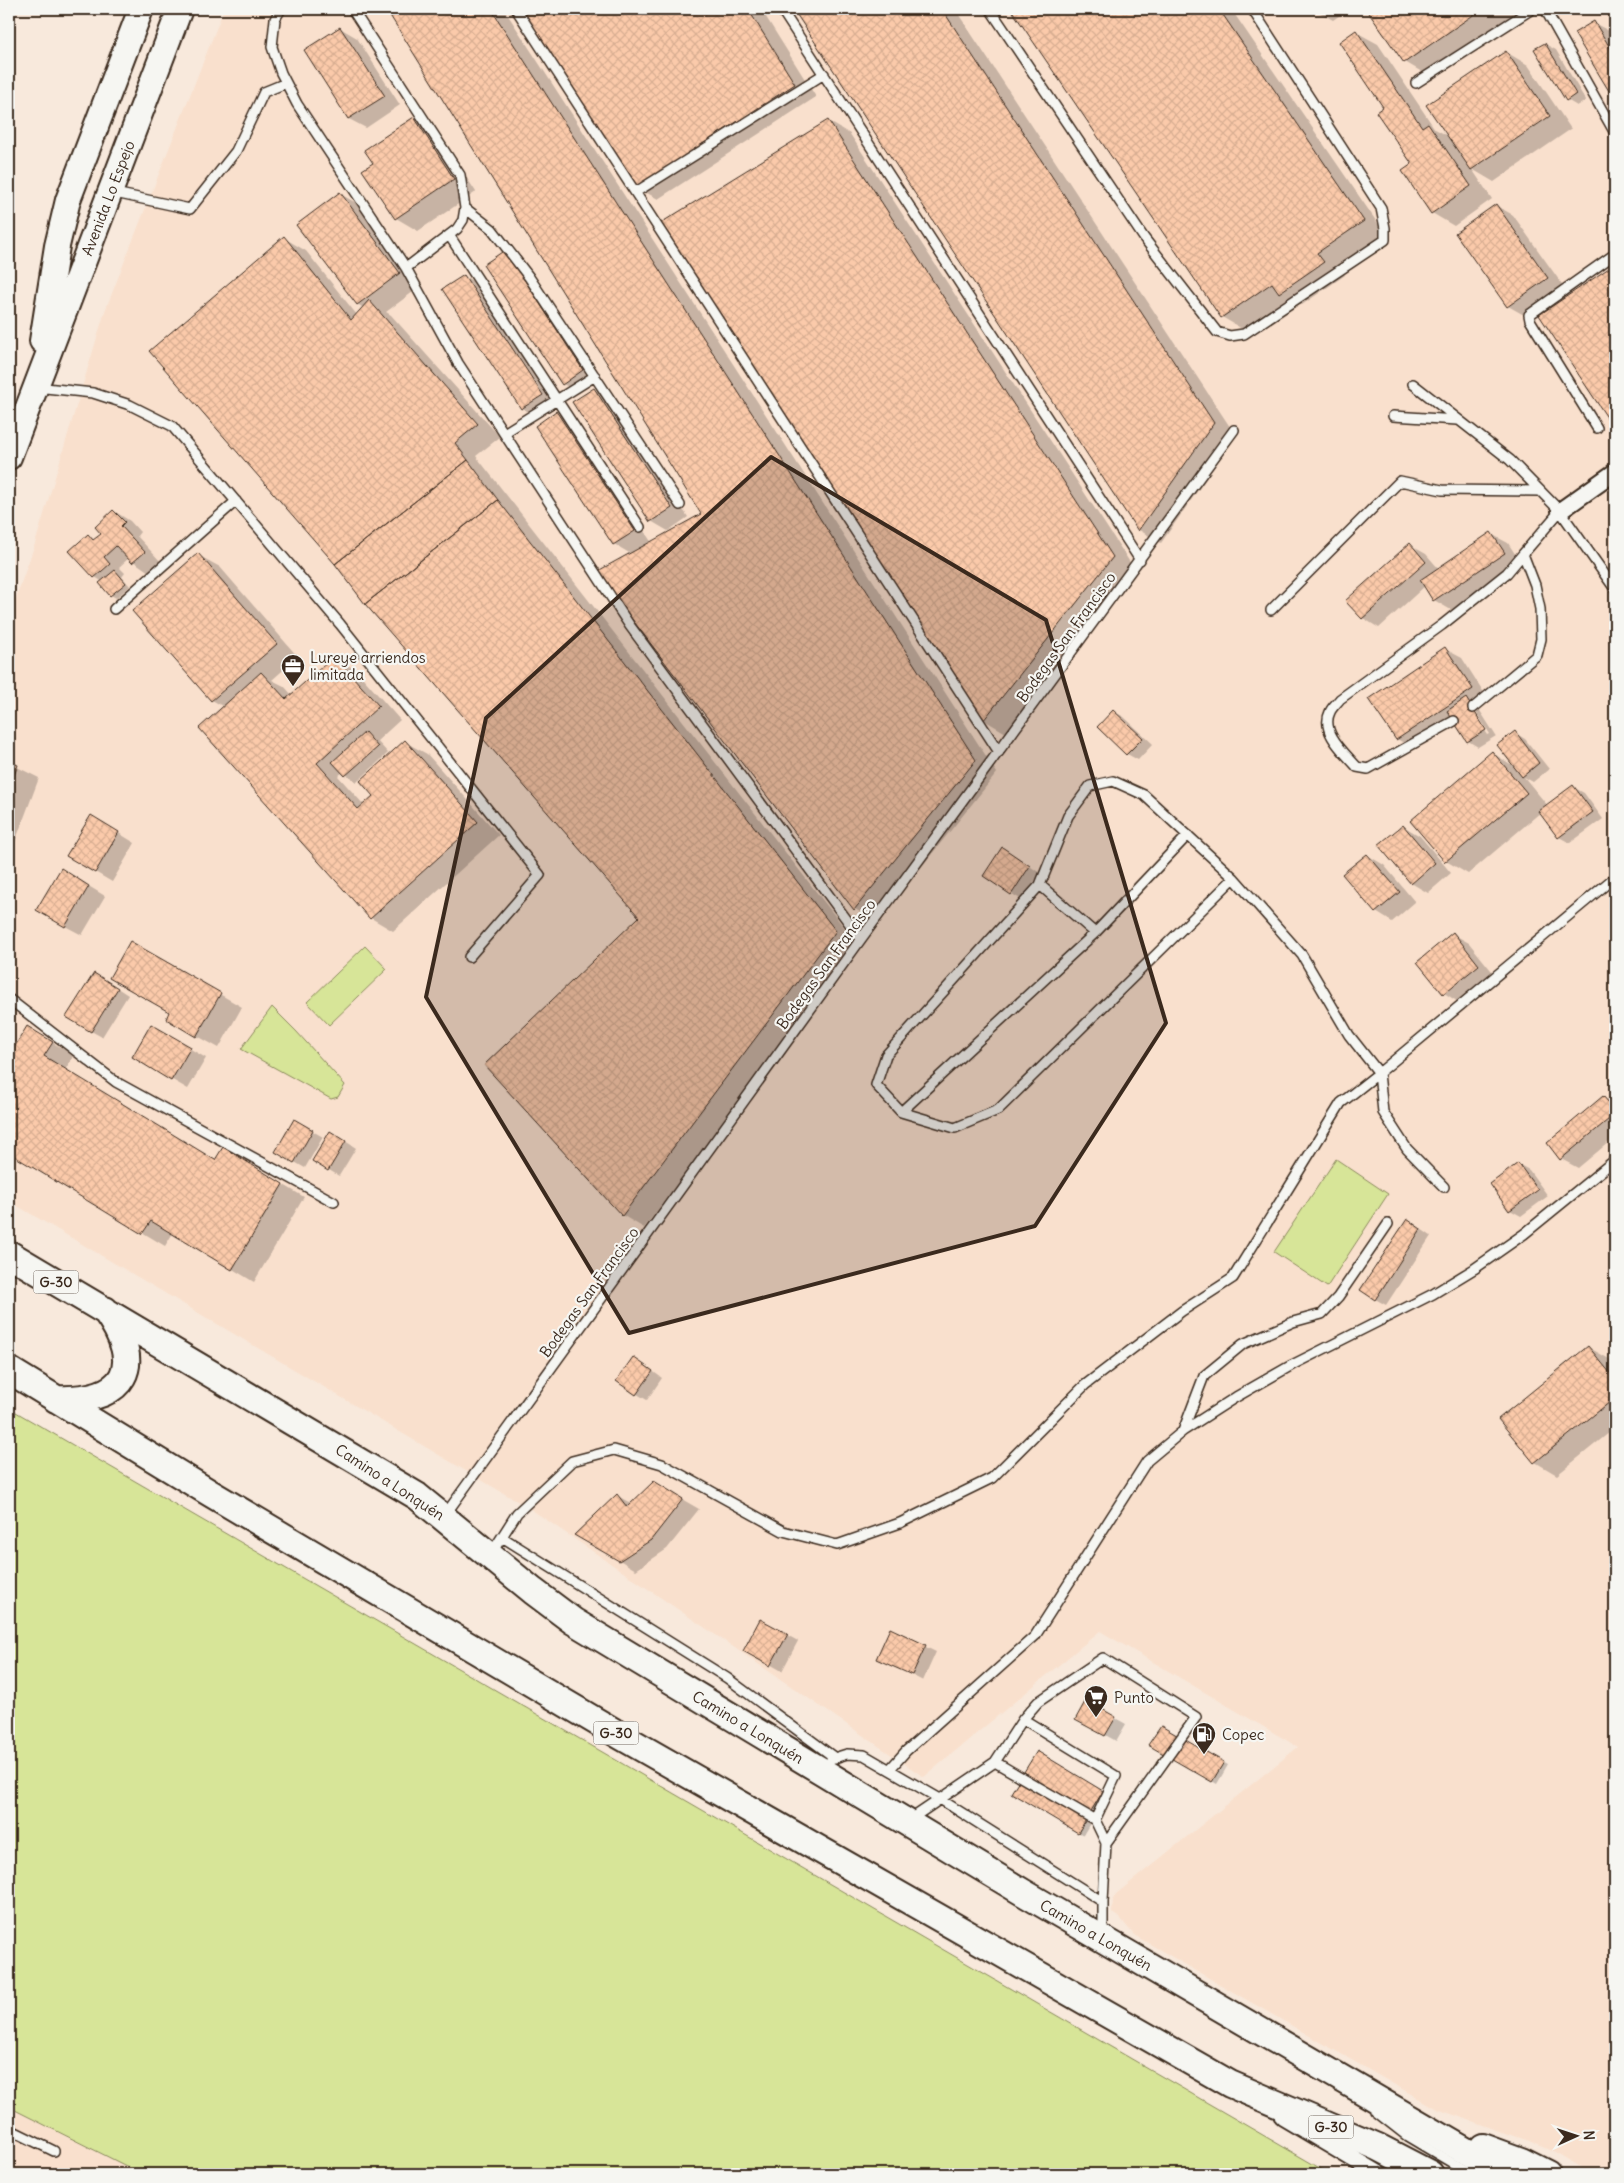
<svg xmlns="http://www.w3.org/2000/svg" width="1624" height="2183" viewBox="0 0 1624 2183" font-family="Delius,sans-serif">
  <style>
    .built { fill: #f9e0cd }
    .grass { fill: #d7e598; stroke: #89885b }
    .shadow { fill: #0003; fill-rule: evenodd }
    .building { fill: url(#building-cross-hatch); stroke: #3b2a1e }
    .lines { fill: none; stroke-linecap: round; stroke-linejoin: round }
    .service-casing { stroke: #3b2a1e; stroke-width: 12 }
    .minor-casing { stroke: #3b2a1e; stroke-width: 20 }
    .secondary-casing { stroke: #3b2a1e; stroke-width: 28 }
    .primary-casing { stroke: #3b2a1e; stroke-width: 30 }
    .service { stroke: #f6f6f2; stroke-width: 9 }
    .minor { stroke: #f6f6f2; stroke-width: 16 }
    .secondary { stroke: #f6f6f2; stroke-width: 24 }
    .primary { stroke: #f6f6f2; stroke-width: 26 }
    .marked { fill: #3b2a1e; fill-opacity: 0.2; stroke: #3b2a1e; stroke-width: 4; stroke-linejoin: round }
    .labels { text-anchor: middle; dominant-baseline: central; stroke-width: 4.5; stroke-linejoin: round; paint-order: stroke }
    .shield { fill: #f6f6f2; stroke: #73675e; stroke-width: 1 }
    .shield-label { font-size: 14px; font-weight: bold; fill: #3b2a1e }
    .street-label { font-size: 15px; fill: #3b2a1e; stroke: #f6f6f2 }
    .poi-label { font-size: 15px; fill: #3b2a1e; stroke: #f6f6f2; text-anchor: start }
  </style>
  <defs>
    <pattern id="building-cross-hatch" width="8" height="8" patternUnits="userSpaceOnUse" patternTransform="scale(1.25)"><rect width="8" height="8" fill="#fbcaaa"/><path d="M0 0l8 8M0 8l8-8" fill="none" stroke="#d8ae92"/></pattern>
  </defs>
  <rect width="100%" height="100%" fill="#f8e9dc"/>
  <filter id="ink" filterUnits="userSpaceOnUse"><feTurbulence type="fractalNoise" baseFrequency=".02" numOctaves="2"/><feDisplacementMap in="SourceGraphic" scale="10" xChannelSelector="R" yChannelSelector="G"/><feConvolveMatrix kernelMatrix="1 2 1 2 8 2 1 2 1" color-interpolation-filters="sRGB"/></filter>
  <g filter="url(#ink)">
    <path class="built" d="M224,9H1615V2174H1593L1555,2152L1529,2141L1437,2109L1134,1935L1120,1918L1112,1913L1113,1899L1116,1894L1298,1747L1100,1631L924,1777L532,1510L9,1201V617L35,544L105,311Z
      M9,2107L142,2174H9Z"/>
    <path class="grass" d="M365,946L387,969L329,1025L307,1002Z
      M272,1007L296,1031L345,1085L338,1097L331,1099L241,1049Z
      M1336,1159L1388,1194L1327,1287L1274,1252Z
      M9,1408L1330,2174H142L9,2107Z"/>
    <path class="shadow" d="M387,9H504L997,773L877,922L855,909L598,572L631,554L614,544L536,426L556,413L572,422L652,543L703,514Z
      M520,9H761L816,97L658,199L636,187Z
      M795,9H955L1236,436L1161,543L1139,530Z
      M1013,9H1231L1385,234L1339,266L1345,275L1302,305L1290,298L1244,330L1222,317Z
      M1313,9H1349L1333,20Z
      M1368,9H1522L1427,75L1405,62Z
      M1594,23L1611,32L1615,40V98L1576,33Z
      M340,28L357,38L400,105L366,128L349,119L306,51Z
      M1356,32L1378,44L1435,129L1450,137L1506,52L1528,65L1571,129L1494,182L1472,169L1492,199L1454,226L1432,213L1413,165L1385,107Z
      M1545,44L1556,50L1586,101L1577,106L1567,100Z
      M414,119L436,131L476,192L418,231L396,218L374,163Z
      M828,121L850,134L1135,570L1006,733L984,720L661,224Z
      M340,194L362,206L421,286L386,312L391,315L500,437L476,456L857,944L644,1228L622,1215L641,917L284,238L306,251L357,315L364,308L357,304Z
      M1497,206L1513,215L1564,287L1524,315L1508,306Z
      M521,261L599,380L579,393L563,384L485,265Z
      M1615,266V425L1541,316Z
      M464,276L481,286L558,404L538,418L522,408Z
      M594,389L610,399L688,517L668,531L651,521Z
      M114,511L130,521L140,532L137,536L161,562L149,572L129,558L119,567L125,573L122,577L130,586L116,598L111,595L103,582L95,577L88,536L95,540L102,534Z
      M1491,534L1508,543L1521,563L1451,610L1434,600L1425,586L1379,628L1363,618L1410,545L1426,554L1439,569Z
      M198,555L220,567L298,657L272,680L284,686L292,695L334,657L356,670L400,720L377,741L388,753L357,782L343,772L338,776L364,805L374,796L405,742L427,754L499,835L393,931L371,918L201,728L224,707L212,700L134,611Z
      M1445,649L1462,658L1488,699L1477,706L1496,736L1478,747L1468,741L1455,721L1414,749L1397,739L1370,699ZM1471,709H1474L1490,734L1488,735Z
      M1113,711L1124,717L1153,744L1138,760L1127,754L1099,727Z
      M1515,733L1525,739L1549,769L1533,782L1524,777L1548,806L1573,787L1584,793L1603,819L1570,843L1559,837L1541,812L1468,874L1446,861L1492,753L1514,766Z
      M9,763L39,778L9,858Z
      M107,826L135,843L112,882L95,872Z
      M1403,826L1420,836L1451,873L1428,893L1411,883Z
      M1013,855L1040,873L1022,900L1012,894Z
      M1367,855L1384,865L1415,902L1392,922L1376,912Z
      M77,879L105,896L82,935L65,926Z
      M1453,934L1469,943L1495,975L1460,1003L1444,993L1418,962Z
      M131,943L242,1007L219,1048L167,1019L171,1012Z
      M105,980L128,995L102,1037L91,1031Z
      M151,1026L206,1058L188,1089L133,1057Z
      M27,1028L74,1055L65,1070L216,1162H245L304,1197L254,1282L173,1233L165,1246L9,1152V1059Z
      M1603,1097L1615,1104V1137L1578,1168L1561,1159Z
      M295,1121L323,1137L305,1168L277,1152Z
      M331,1132L356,1148L339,1176L314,1161Z
      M1518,1164L1529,1170L1548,1196L1521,1216L1510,1210Z
      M1418,1227L1431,1236L1386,1305L1375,1299Z
      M1588,1347L1611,1360L1615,1366V1428L1557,1475L1535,1462L1500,1419Z
      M644,1365L662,1378L647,1400L637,1394Z
      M654,1483L699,1509L667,1549L636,1570L576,1534L618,1496L632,1504Z
      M761,1621L798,1641L782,1671L745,1650Z
      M891,1630L936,1652L923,1681L878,1658Z
      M1086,1702L1126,1724L1116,1741L1077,1719Z
      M1161,1728L1228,1765L1217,1784L1150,1744Z
      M1037,1752L1107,1795L1083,1835L1013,1792Z"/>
    <path class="building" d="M386,9H491L976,760L854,910L596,572L701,514Z
      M520,9H748L795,84L635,188Z
      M793,9H942L1214,423L1138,531Z
      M1011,9H1219L1364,221L1317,253L1324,262L1279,293L1272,283L1221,318Z
      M1366,9H1482L1404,63Z
      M1594,21L1615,56V101L1574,33Z
      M340,27L385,96L348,119L304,50Z
      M1356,30L1422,127L1428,123L1471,186L1431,214L1402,171L1412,164L1376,112L1383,107L1339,42Z
      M1545,43L1576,94L1566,101L1534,49Z
      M1506,51L1550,116L1471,170L1426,105Z
      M414,117L454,179L395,219L362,170L373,163L364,150Z
      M828,120L1113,557L983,721L659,224Z
      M340,192L400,273L357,305L296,225Z
      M1496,204L1548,278L1507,307L1455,233Z
      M284,236L351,320L369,300L478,424L455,443L468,460L335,564L149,351Z
      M505,250L583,370L562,385L483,265Z
      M1615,264V422L1612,425L1539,315Z
      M464,275L543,395L521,409L442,289Z
      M594,388L672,508L650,522L572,402Z
      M556,411L635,531L613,545L535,426Z
      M468,460L498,500L365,604L335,564Z
      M498,500L836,931L622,1216L484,1065L639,917L365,604Z
      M113,510L125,522L121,526L145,552L132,563L116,546L104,557L110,564L94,578L69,551L88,534L93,540L101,534L95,527Z
      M1491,532L1505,553L1433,601L1420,580Z
      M1410,543L1426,562L1362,619L1345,601Z
      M198,553L277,644L211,701L132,611Z
      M115,570L126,583L110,596L99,583Z
      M1445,647L1473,689L1396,740L1368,699Z
      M334,656L379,706L317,763L358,809L373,796L360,781L405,740L478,822L370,919L199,728L261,672L286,699Z
      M1466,698L1486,730L1467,742L1447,711Z
      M1113,710L1143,738L1126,755L1097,727Z
      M1515,731L1539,763L1522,777L1497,745Z
      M365,732L378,747L345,776L332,762Z
      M1492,751L1527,793L1445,862L1410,821Z
      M9,761L18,765L9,788Z
      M1573,785L1593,812L1558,838L1538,811Z
      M91,815L119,832L95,873L66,856Z
      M1403,825L1435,863L1411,884L1378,845Z
      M1002,847L1030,866L1011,895L983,876Z
      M1367,854L1400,892L1375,913L1342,874Z
      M61,868L89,886L65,927L36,910Z
      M1453,932L1479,965L1443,994L1417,962Z
      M130,941L221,993L196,1037L166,1019L169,1012L109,978Z
      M94,973L118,988L91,1032L66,1017Z
      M151,1024L191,1047L171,1081L132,1057Z
      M27,1026L53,1042L44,1056L215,1160L223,1147L283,1184L232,1270L151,1221L142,1234L9,1153V1056Z
      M1603,1096L1615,1110V1114L1560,1160L1547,1143Z
      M294,1119L313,1130L294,1163L275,1152Z
      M330,1131L346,1141L328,1171L312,1161Z
      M1518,1163L1538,1190L1509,1211L1490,1184Z
      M1407,1219L1421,1229L1375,1300L1360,1290Z
      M1588,1346L1615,1379V1398L1534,1463L1498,1419Z
      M633,1357L653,1371L636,1395L616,1381Z
      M654,1481L683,1499L651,1540L619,1561L574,1535L617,1494L627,1507Z
      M760,1619L788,1634L770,1666L743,1651Z
      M890,1628L926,1645L912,1675L876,1659Z
      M1086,1700L1116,1717L1105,1736L1075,1720Z
      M1161,1726L1224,1762L1212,1782L1148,1745Z
      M1037,1751L1103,1791L1078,1833L1011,1793Z"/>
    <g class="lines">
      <g class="service-casing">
        <path id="service" d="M281,9L275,19L272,47L281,73L297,104L406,268L458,363L630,626L861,939
          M352,9L460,175L465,208L463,220L457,229L406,268
          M516,9L999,752
          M781,9L1140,560
          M990,9L1144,238L1217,332L1230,336L1244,334L1385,240V228L1381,208L1252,9
          M1545,9L1615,133
          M1416,83L1532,9
          M110,192L190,209L236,151L264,92L286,83
          M636,192L824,74
          M465,208L492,229L529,277L680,505
          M449,235L640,527
          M1413,384L1510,460L1560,511L1615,589
          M36,387L93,393L130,405L172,426L340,624L540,875L469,957
          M1393,416L1457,420
          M1597,428L1530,320L1529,315L1615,254
          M504,433L595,376
          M1523,554L1560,511
          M114,609L236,501
          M1271,610L1400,481L1442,490L1540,491
          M1454,721L1368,769L1357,767C1345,753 1320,732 1330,712C1332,707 1337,703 1340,699L1442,625L1507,573L1523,554L1535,585L1540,609L1541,639L1537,655L1473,708
          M1040,885L1095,933
          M9,999L116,1082L334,1202
          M901,1112L1095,933L1188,835
          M1444,1187L1407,1149L1383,1112L1379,1073L1615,877
          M1183,1431L1204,1376L1243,1344L1293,1322L1322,1314L1338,1297L1388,1224
          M445,1515L861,939L1234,430
          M502,1537L727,1678L835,1758
          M491,1554L517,1513L572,1461L614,1450L662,1464L783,1531L837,1545L900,1523L992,1478L1085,1385L1182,1311L1233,1278L1341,1103L1379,1073L1349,1035L1302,955L1234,878L1144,795L1113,781L1090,786L1068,816L1040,885L886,1055L876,1085L901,1112L955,1128L998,1110L1234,878
          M1023,1719L1116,1776L1095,1820
          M831,1759L847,1754L864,1755L940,1799L1103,1902V1934
          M995,1762L1023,1719L1038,1702L1103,1658L1196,1717L1106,1843
          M890,1769L906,1751L1035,1636L1147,1461L1183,1431L1236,1397L1292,1365L1433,1294L1474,1269L1524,1234L1615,1160
          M908,1821L995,1762L1095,1820L1106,1843L1103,1902
          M1375,2111L1407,2136L1471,2174
          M9,2129L54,2151"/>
      </g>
      <g class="minor-casing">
        <path id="minor" d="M1560,511L1615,472
          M1283,2117L1379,2174"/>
      </g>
      <g class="secondary-casing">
        <path id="secondary" d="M42,341L57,246L68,200L141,9
          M9,457L180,9"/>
      </g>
      <g class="primary-casing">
        <path id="primary" d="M9,1254L417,1496L533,1591L573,1621L1024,1893L1505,2174
          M9,1370L210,1493L621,1736L1230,2084L1378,2147L1430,2174
          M56,1399C126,1402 146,1367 105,1310
          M1483,2147L1521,2161L1547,2174"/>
      </g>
      <use href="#service" class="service"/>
      <use href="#minor" class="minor"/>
      <use href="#secondary" class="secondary"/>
      <use href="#primary" class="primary"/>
    </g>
  </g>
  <path class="marked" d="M771,457L1046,620L1166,1023L1035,1226L629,1333L426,997L486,718Z"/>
  <defs>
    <g id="office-pin" transform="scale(1.25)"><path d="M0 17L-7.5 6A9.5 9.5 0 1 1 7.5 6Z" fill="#3b2a1e" stroke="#f6f6f2"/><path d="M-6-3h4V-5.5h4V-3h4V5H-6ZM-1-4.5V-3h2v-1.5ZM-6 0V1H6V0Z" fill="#fff"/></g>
    <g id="supermarket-pin" transform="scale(1.25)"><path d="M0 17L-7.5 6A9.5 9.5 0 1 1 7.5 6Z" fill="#3b2a1e" stroke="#f6f6f2"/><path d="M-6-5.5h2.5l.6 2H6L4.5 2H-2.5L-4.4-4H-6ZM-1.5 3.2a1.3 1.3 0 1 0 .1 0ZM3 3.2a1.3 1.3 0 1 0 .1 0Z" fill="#fff"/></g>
    <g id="fuel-pin" transform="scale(1.25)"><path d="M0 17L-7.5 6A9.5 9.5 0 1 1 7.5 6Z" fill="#3b2a1e" stroke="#f6f6f2"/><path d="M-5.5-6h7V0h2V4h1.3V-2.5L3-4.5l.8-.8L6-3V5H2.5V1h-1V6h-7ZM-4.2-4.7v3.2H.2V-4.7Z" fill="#fff"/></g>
  </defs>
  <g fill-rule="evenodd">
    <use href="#office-pin" x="293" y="666"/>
    <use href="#supermarket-pin" x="1096" y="1697"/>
    <use href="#fuel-pin" x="1204" y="1734"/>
  </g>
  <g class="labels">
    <g class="shield">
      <rect x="33.5" y="1270.5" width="45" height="23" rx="4"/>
      <rect x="593.5" y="1721.5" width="45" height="23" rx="4"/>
      <rect x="1308.5" y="2115.5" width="45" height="23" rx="4"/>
    </g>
    <g class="shield-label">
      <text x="56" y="1282">G-30</text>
      <text x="616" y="1733">G-30</text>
      <text x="1331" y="2127">G-30</text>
    </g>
    <g class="street-label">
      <text transform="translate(108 198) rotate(-69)">Avenida Lo Espejo</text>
      <text transform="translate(1066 637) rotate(-54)">Bodegas San Francisco</text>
      <text transform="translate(826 964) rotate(-54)">Bodegas San Francisco</text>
      <text transform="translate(589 1292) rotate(-54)">Bodegas San Francisco</text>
      <text transform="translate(390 1482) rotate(33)">Camino a Lonquén</text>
      <text transform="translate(748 1727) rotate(31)">Camino a Lonquén</text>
      <text transform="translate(1096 1935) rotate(30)">Camino a Lonquén</text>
    </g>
    <g class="poi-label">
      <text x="310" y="657">Lureye arriendos<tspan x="310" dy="17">limitada</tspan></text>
      <text x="1114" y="1697">Punto</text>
      <text x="1222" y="1734">Copec</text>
    </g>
  </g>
  <rect width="1624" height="2183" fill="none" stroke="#f6f6f2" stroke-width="30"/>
  <rect x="15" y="15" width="1594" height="2153" fill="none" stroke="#3b2a1e" stroke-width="2" filter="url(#ink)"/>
  <g transform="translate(1576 2136) rotate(87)" stroke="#f6f6f2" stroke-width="4" paint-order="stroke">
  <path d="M0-4L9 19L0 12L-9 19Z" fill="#3b2a1e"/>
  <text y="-8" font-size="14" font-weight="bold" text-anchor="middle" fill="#3b2a1e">N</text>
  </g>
</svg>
